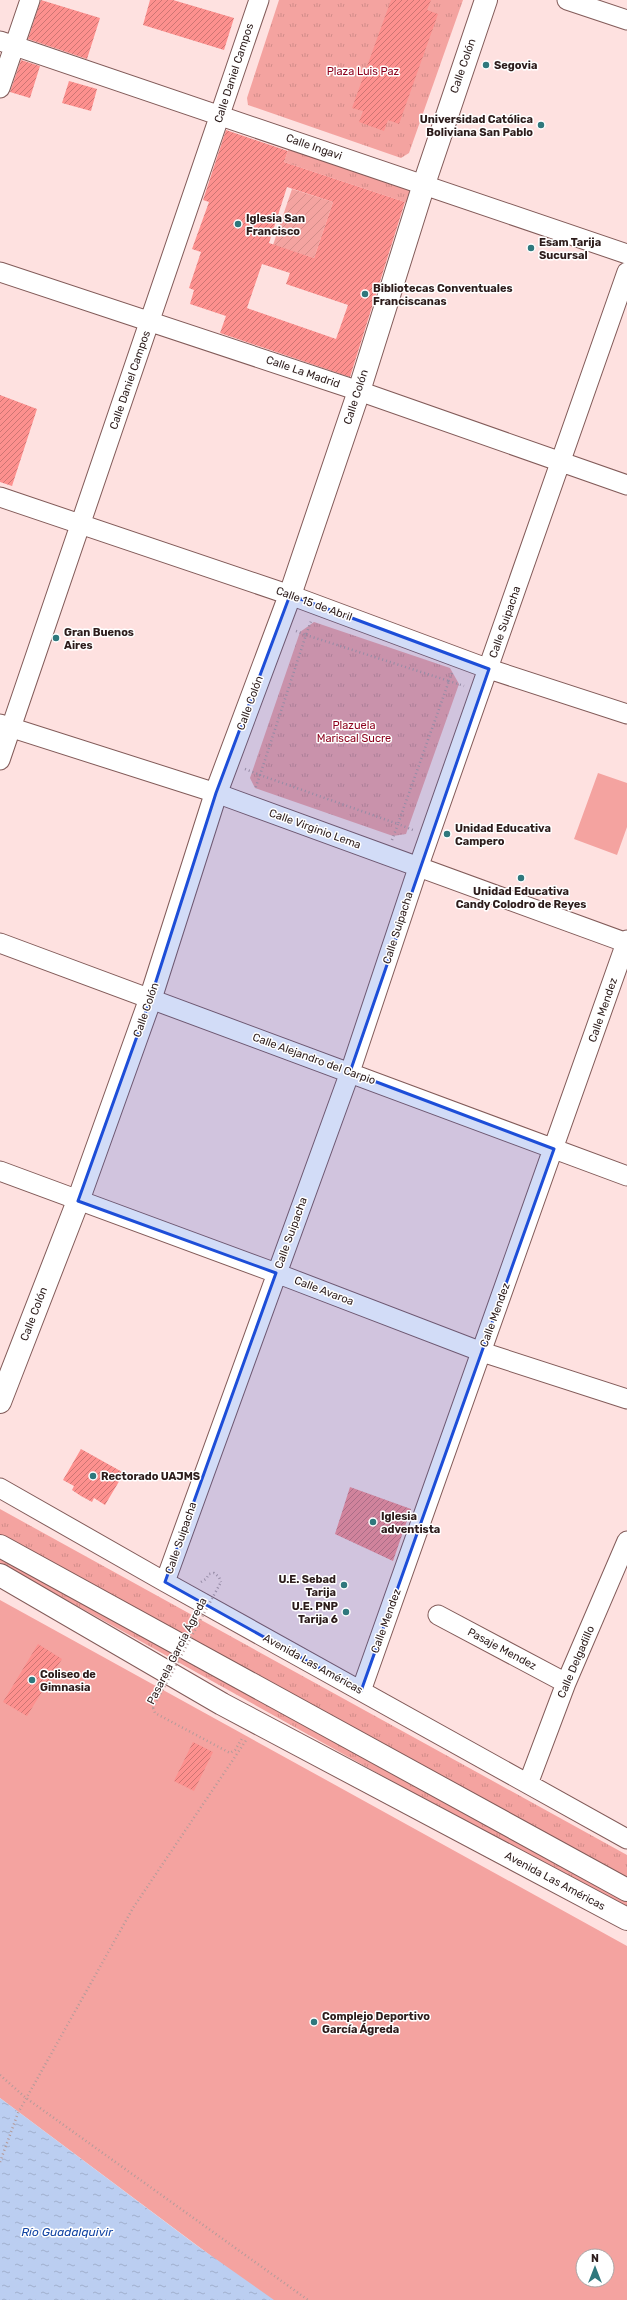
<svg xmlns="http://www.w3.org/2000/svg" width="627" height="2300" viewBox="0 0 627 2300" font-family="Rubik,sans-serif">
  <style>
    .grass { fill: url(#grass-tufts) }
    .garden { fill: url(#garden-furrows) }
    .pitch { fill: #f4a3a0; fill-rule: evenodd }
    .water { fill: url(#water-ripples) }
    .building { fill: url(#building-hatch); fill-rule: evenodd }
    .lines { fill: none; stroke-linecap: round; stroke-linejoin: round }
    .minor-casing { stroke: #825b59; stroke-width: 21 }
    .major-casing { stroke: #825b59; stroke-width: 24 }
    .path { stroke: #b49b9a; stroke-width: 2.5; stroke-dasharray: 1 3; stroke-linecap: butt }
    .minor { stroke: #fff; stroke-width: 19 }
    .major { stroke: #fff; stroke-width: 22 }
    .path-bridge { stroke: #b49b9a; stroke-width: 2.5; stroke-dasharray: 1 3; stroke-linecap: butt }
    .marked { fill: #1d4ed8; fill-opacity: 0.2; stroke: #1d4ed8; stroke-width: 3; stroke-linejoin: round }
    .poi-dot { fill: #2f787d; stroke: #fff; stroke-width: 1.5 }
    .labels { text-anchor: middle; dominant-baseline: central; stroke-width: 3; stroke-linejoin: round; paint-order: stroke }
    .poi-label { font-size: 11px; font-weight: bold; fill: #2c1c1b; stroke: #fff; text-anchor: start }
    .street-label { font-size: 11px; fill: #2c1c1b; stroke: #fff }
    .park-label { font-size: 11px; fill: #8c001c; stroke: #fff }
    .water-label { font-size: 12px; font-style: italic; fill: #1244a3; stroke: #fff }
  </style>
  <defs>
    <pattern id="grass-tufts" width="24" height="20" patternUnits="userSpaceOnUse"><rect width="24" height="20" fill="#f4a3a0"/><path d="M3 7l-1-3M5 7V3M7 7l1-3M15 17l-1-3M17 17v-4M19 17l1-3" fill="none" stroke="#d18c89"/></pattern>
    <pattern id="garden-furrows" width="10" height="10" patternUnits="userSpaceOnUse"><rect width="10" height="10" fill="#f4a3a0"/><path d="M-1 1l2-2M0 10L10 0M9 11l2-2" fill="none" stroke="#d18c89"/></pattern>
    <pattern id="water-ripples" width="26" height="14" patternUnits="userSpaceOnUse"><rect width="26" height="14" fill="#bbcef1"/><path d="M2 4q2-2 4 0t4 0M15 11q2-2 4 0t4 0" fill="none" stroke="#a1b0ce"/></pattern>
    <pattern id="building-hatch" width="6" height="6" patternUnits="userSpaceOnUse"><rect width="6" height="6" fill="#fd908e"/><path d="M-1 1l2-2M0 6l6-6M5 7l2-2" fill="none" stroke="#cd7573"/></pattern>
  </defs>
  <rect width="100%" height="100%" fill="#fee1e0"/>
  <path class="grass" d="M279,0H463L409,153L401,158L248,105L247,98Z
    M289,148L408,188L412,194L408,203L284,162Z
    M314,622L450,668L459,684L406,834L393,836L255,788L250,778L300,632Z
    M0,1509L627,1855V1883L0,1538Z
    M0,1554L627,1899V1912L0,1563Z"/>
  <path class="garden" d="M292,189L333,202L314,258L273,245Z"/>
  <path class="pitch" d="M598,773L627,783V827L617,855L574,839Z
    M0,1600L627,1946V2300H270L0,2098ZM583,2256H607V2280H583Z"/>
  <path class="water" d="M0,2098L196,2245L274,2300H0Z"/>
  <path class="building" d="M41,0L100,18L87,59L28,39Z
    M150,0H173L234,18L224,50L143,25Z
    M391,0H431L427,10L438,14L399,124L388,120L384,131L359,122L363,111L352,108Z
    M21,60L40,66L30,98L10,92Z
    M69,81L97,89L91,111L62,103Z
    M226,130L288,151L284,162L405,202L350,377L220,333L226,316L190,304L194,290L189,288L201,252L192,249L209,202L203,200ZM287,187L333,202L314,258L269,243ZM262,264L290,273L286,284L348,305L336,339L247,308Z
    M0,395L37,409L12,486L0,482Z
    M81,1449L124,1473L105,1505L94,1498L92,1502L81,1496L72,1490L74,1486L63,1480Z
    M350,1487L411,1509L393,1561L335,1534Z
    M38,1644L62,1659L27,1716L3,1702Z
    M193,1742L213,1752L194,1791L174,1781Z"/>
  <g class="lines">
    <g class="minor-casing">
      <path id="minor" d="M567,0L627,20
        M0,41L627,254
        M0,88L30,0
        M0,272L359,391L627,485
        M0,497L290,595L489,669L627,714
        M0,724L216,793L627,943
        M0,760L259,0
        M0,943L627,1176
        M0,1171L276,1273L482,1352L627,1399
        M0,1488L165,1582L627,1839
        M165,1582L350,1072L418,868L627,272
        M438,1615L566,1683
        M361,1691L627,940
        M528,1784L566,1683L627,1541"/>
    </g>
    <g class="major-casing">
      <path id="major" d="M0,1402L78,1201L150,1000L216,793L290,595L359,391L424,184L486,0
        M0,1546L627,1890
        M0,1575L222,1704L627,1919"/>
    </g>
    <path class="path" d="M296,631L306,635L311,621
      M306,635L449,681L398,824L260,775Z
      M452,673L449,681L464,686
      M245,769L260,775L255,789
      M392,840L398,824L413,830
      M201,1582L206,1579L209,1574L214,1573L219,1577L221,1582
      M153,1708L155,1713L230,1753L235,1750L243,1737
      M0,2075L26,2098L308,2300
      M0,2162L18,2113L133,1908L247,1739"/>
    <use href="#minor" class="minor"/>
    <use href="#major" class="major"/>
    <path class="path-bridge" d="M153,1708L221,1582"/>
  </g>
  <path class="marked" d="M290,595L489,669L350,1072L554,1149L361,1691L165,1582L276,1273L78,1201L150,1000L216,793Z"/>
  <g class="poi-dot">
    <circle cx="486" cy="65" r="4"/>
    <circle cx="541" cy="125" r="4"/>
    <circle cx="238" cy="224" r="4"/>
    <circle cx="531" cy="248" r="4"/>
    <circle cx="365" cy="294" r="4"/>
    <circle cx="56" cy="638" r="4"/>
    <circle cx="447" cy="834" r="4"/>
    <circle cx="521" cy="878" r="4"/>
    <circle cx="93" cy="1476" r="4"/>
    <circle cx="373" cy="1522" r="4"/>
    <circle cx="344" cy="1585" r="4"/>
    <circle cx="346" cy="1612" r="4"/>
    <circle cx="32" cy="1680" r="4"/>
    <circle cx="314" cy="2022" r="4"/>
  </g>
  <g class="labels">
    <g class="poi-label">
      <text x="494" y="65">Segovia</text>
      <text x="533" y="119" text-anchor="end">Universidad Católica<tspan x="533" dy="13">Boliviana San Pablo</tspan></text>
      <text x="246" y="218">Iglesia San<tspan x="246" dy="13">Francisco</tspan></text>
      <text x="539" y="242">Esam Tarija<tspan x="539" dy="13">Sucursal</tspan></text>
      <text x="373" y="288">Bibliotecas Conventuales<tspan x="373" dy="13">Franciscanas</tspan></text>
      <text x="64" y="632">Gran Buenos<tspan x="64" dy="13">Aires</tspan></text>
      <text x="455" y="828">Unidad Educativa<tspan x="455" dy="13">Campero</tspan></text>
      <text x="521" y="891" text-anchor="middle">Unidad Educativa<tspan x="521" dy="13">Candy Colodro de Reyes</tspan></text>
      <text x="101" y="1476">Rectorado UAJMS</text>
      <text x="381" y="1516">Iglesia<tspan x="381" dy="13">adventista</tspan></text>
      <text x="336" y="1579" text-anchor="end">U.E. Sebad<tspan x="336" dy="13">Tarija</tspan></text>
      <text x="338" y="1606" text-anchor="end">U.E. PNP<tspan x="338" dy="13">Tarija 6</tspan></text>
      <text x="40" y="1674">Coliseo de<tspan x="40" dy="13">Gimnasia</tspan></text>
      <text x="322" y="2016">Complejo Deportivo<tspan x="322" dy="13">García Ágreda</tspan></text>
    </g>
    <g class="street-label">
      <text transform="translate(463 66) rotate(-71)">Calle Colón</text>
      <text transform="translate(234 73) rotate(-72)">Calle Daniel Campos</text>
      <text transform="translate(314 147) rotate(19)">Calle Ingavi</text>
      <text transform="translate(303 372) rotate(19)">Calle La Madrid</text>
      <text transform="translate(130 380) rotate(-71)">Calle Daniel Campos</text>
      <text transform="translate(356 397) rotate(-72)">Calle Colón</text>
      <text transform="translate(314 604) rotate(20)">Calle 15 de Abril</text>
      <text transform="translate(505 622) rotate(-71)">Calle Suipacha</text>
      <text transform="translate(250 703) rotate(-70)">Calle Colón</text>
      <text transform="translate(315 829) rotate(20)">Calle Virginio Lema</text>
      <text transform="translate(398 928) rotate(-72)">Calle Suipacha</text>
      <text transform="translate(146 1010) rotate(-71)">Calle Colón</text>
      <text transform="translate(603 1010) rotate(-71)">Calle Mendez</text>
      <text transform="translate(314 1059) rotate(20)">Calle Alejandro del Carpio</text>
      <text transform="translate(291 1233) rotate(-70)">Calle Suipacha</text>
      <text transform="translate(324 1291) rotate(21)">Calle Avaroa</text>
      <text transform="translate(34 1314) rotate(-69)">Calle Colón</text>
      <text transform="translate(495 1315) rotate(-70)">Calle Mendez</text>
      <text transform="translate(181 1538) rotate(-71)">Calle Suipacha</text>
      <text transform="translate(386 1621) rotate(-70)">Calle Mendez</text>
      <text transform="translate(502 1649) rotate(28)">Pasaje Mendez</text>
      <text transform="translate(177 1651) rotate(-63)">Pasarela García Ágreda</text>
      <text transform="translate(576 1662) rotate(-67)">Calle Delgadillo</text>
      <text transform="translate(313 1664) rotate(29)">Avenida Las Américas</text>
      <text transform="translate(555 1881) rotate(28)">Avenida Las Américas</text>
    </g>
    <g class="park-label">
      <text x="363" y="71">Plaza Luis Paz</text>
      <text x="354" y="725">Plazuela<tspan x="354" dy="13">Mariscal Sucre</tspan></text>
    </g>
    <g class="water-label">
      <text x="67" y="2232">Río Guadalquivir</text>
    </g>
  </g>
  <g transform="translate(595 2268)"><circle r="19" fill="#ffffff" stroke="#aba4a4"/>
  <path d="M0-3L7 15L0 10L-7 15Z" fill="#2f787d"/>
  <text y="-6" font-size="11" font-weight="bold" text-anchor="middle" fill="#2c1c1b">N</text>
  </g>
</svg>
